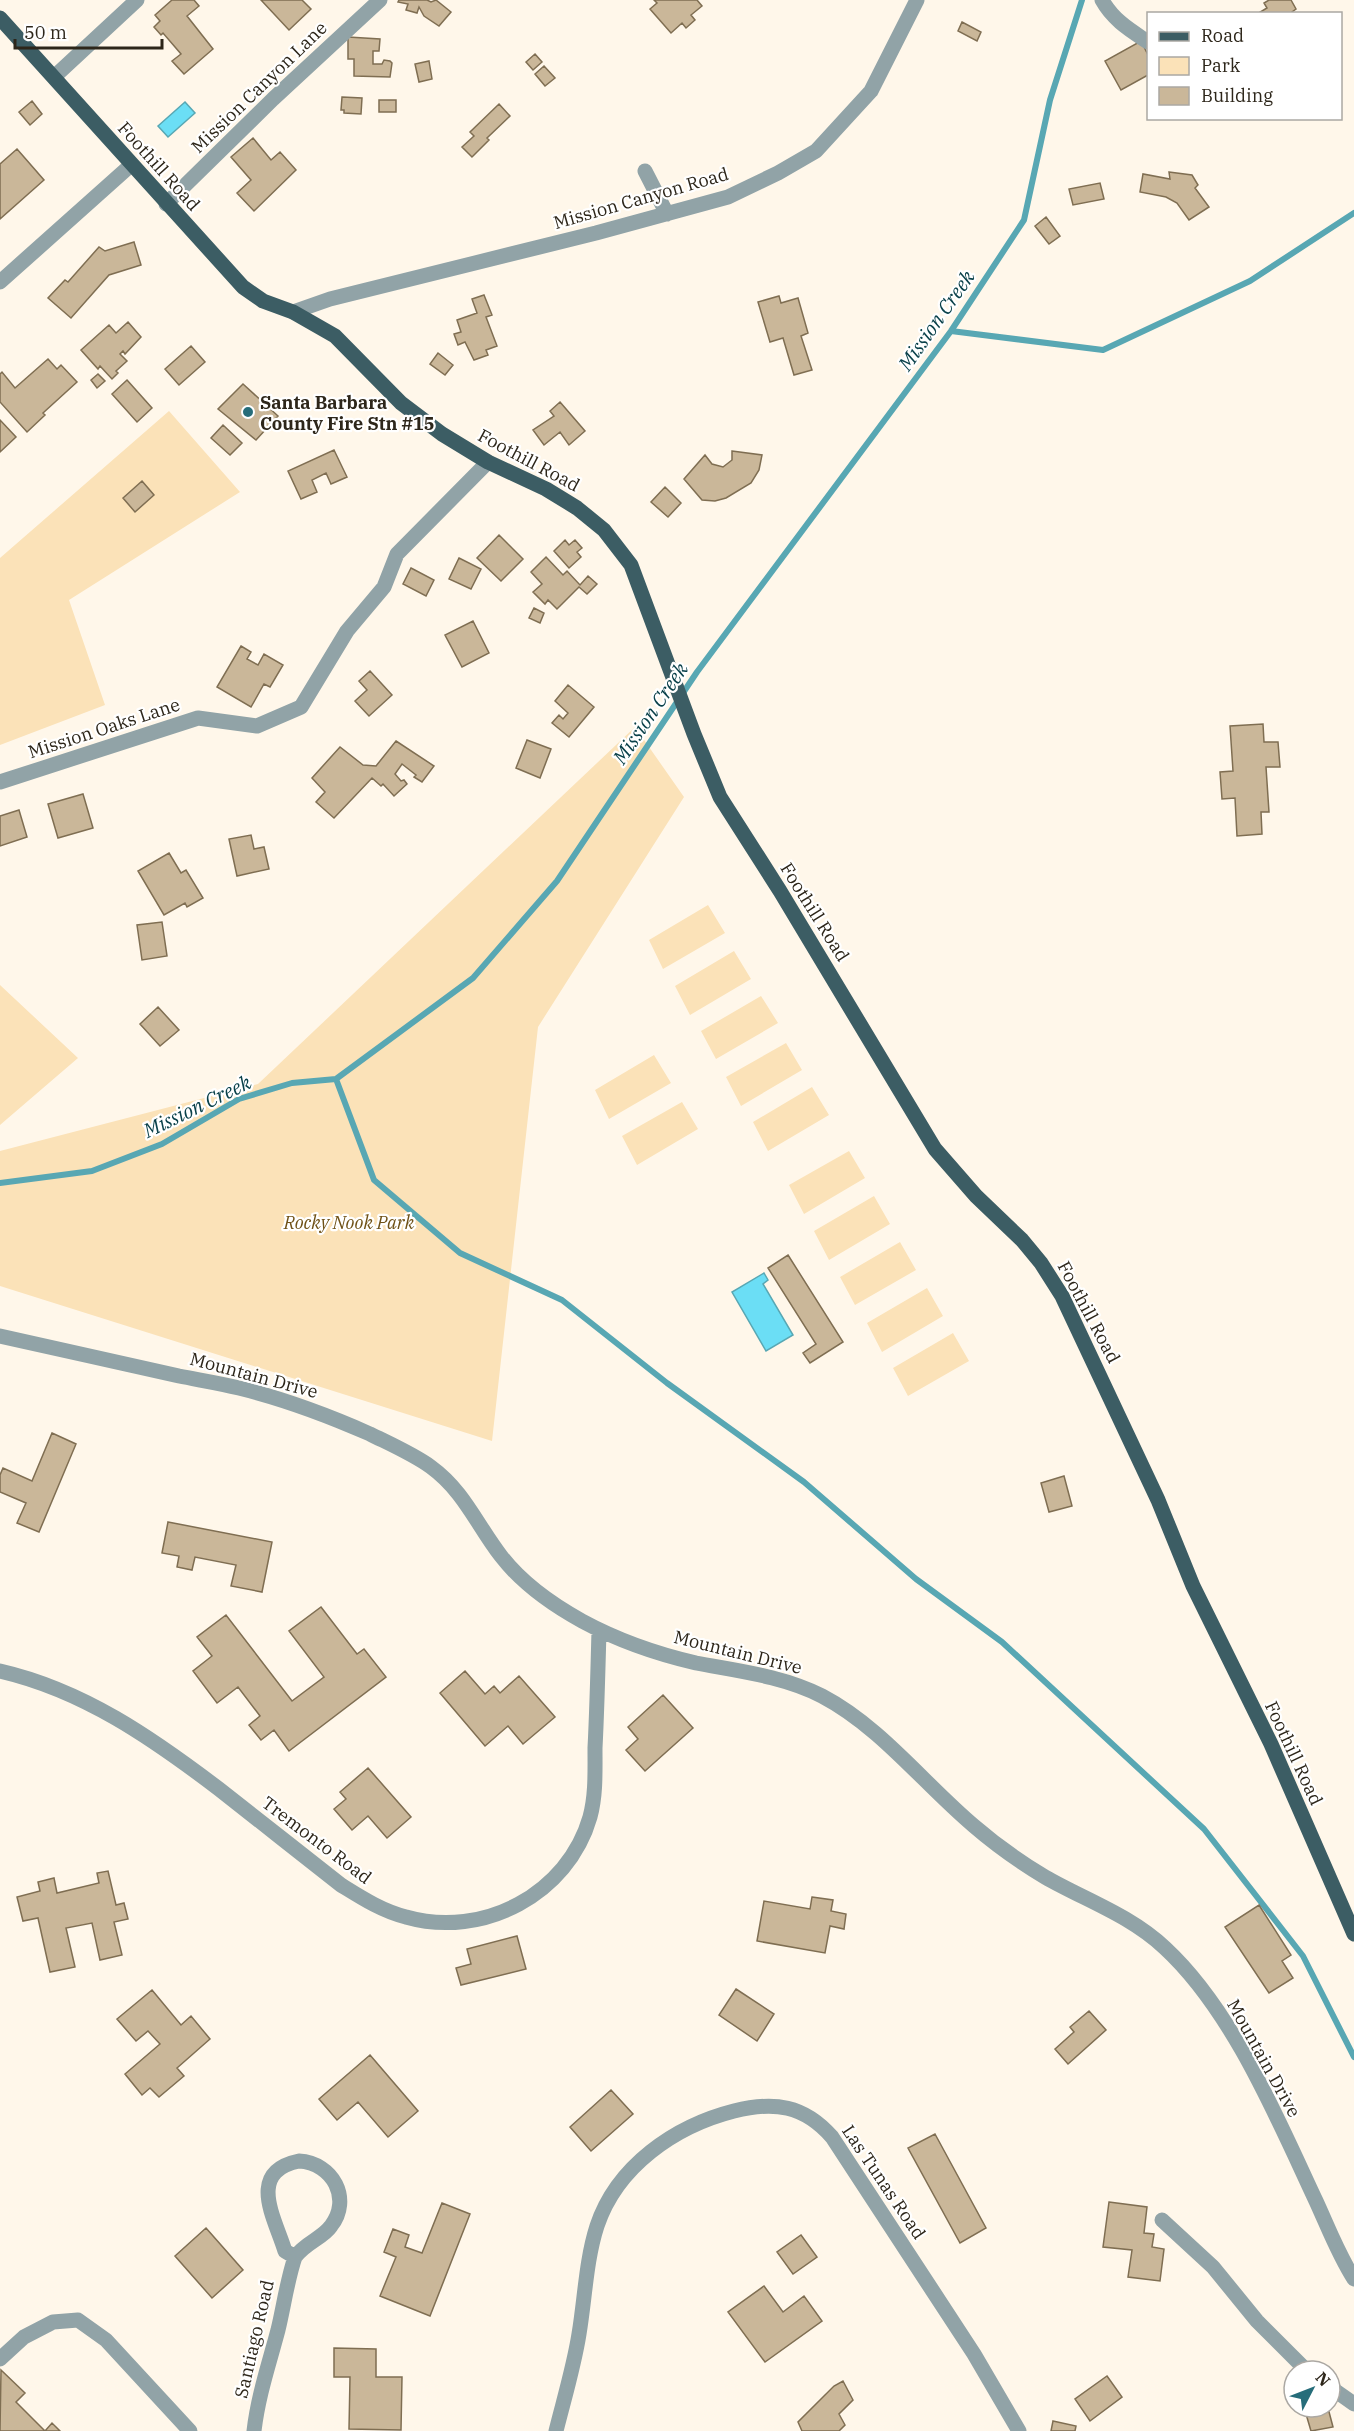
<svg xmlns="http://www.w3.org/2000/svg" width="1354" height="2431" viewBox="0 0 1354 2431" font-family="'IBM Plex Serif',serif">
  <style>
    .green { fill: #fbe2b8 }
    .water { fill: #6bdef5; stroke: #58a7b3; stroke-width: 1.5 }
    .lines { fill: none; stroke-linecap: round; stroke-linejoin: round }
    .stream { stroke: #58a7b3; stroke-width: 6 }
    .building { fill: #cab799; stroke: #7f6e52; stroke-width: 1.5 }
    .minor { stroke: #91a3a7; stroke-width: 15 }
    .major { stroke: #3c5d64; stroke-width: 15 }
    .poi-dot { fill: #266d7a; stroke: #fff; stroke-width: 2 }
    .labels { text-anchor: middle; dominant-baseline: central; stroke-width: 4.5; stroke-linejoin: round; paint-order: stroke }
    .street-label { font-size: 18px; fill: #2d261a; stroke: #fff }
    .poi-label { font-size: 18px; font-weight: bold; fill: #2d261a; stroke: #fff; text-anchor: start }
    .park-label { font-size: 18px; font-style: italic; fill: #6f5116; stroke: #fff }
    .water-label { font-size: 20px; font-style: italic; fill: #0a414a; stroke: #fff }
  </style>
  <rect width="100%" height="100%" fill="#fff7ea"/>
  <path class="green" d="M169,411L240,492L69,600L105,705L0,745V558Z
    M635,727L684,797L538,1027L492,1441L0,1286V1151L258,1084Z
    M708,905L725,933L663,969L649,940Z
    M734,951L751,979L690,1015L675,986Z
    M0,985L78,1058L0,1125Z
    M761,996L778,1023L716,1059L701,1031Z
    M786,1043L802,1070L741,1106L726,1077Z
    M654,1055L671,1083L609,1119L595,1090Z
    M812,1087L829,1115L768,1151L753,1122Z
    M682,1102L698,1129L637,1165L622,1136Z
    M849,1151L865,1178L804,1214L789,1185Z
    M874,1196L890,1224L829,1260L814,1231Z
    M900,1242L916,1270L855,1305L840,1277Z
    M927,1288L943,1316L882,1352L867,1323Z
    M953,1333L969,1361L908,1396L893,1368Z"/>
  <path class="water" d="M185,102L195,113L168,137L158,126Z
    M764,1273L768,1280L763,1284L793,1335L766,1351L732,1292Z"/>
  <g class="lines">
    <path class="stream" d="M951,331L1103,350L1250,281L1354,213
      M336,1079L374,1180L460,1253L562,1300L667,1383L804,1482L916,1579L1002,1642L1204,1829L1303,1956L1354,2057
      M0,1183L92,1171L162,1144L239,1099L292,1083L336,1079L473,978L557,881L697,672L951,331L1024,220L1050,100L1082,0"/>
  </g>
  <path class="building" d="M172,0H194L199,6L187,16L213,49L184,74L172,61L181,54L163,33L161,35L154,27L160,21L155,15Z
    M261,0H302L311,9L289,30Z
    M399,0H427L431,2L436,0L451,12L439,26L424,16L419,7L417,13L406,10L408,4L398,2Z
    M654,0H697L702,6L691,15L695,20L686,28L682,23L671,33L650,9L657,3Z
    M1269,0H1291L1296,9L1289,14H1257L1267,8L1264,3Z
    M962,22L981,32L977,41L958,31Z
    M348,37L380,39L379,51H373V64H382L384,60L390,61L392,63L390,77L354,76V59H348Z
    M1141,41L1148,55V75L1121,90L1105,61Z
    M535,54L542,62L533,70L526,62Z
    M429,61L432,79L419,82L415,64Z
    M544,66L555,78L545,86L535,74Z
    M342,97L362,98L361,114L344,113V110H341Z
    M379,100H396V112H379Z
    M32,101L42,114L30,125L19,112Z
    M499,104L510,116L487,138L489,140L472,157L462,147L474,136L470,132Z
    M253,138L271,160L280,152L296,170L254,211L237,193L251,180L231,157Z
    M17,149L44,180L0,219V164Z
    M1169,172L1192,175L1198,185L1195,188L1209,207L1189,220L1177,203L1166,197L1140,192L1143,174L1170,179Z
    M1100,183L1104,199L1073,205L1069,189Z
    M1046,217L1060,236L1049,244L1035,226Z
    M134,242L141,265L109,275L71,318L48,298L65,280L68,282L99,247L105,251Z
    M484,295L492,315L486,317L497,346L486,350L488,355L474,360L465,342L458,345L454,334L461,332L457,320L477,313L472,299Z
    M779,296L781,303L798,298L808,333L801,336L812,370L794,375L783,338L770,342L758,302Z
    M128,322L141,337L125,354L123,351L120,354L127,361L116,371L118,373L112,379L100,366L98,369L81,350L109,325L116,333Z
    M191,346L205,362L179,385L165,369Z
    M438,353L453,365L445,375L430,364Z
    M48,359L57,369L61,365L77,382L43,413L45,415L27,432L0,402V374L2,372L15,388Z
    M98,374L105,381L97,388L91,380Z
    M127,380L152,408L137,422L112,394Z
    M243,384L278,416L256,440L218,409Z
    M560,402L585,431L569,445L560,432L544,445L533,430L554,416L550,411Z
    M0,420L16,437L0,452Z
    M223,425L242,443L230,455L211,438Z
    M334,450L347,477L331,484L326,473L312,480L317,492L301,499L288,471Z
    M732,451L762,455L759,470L751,483L726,498L715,501L702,500L684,479L705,455L712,464L723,467L732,460Z
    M142,481L154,495L135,512L123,498Z
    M665,487L681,503L668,517L651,502Z
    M499,535L523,559L501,581L477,558Z
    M565,540L569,545L575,540L582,548L577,552L581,557L569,568L554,551Z
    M546,557L563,575L567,571L580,585L588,576L597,584L587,594L579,587L557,609L548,600L545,604L533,592L542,584L531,572Z
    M459,558L481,569L471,589L449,579Z
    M411,568L434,580L426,596L403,584Z
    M534,608L544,613L540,623L529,618Z
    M473,621L489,653L462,667L445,635Z
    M241,646L251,652L247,659L258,665L264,654L283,665L270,687L264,684L251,707L217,687Z
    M370,671L392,695L369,716L355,701L367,690L359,681Z
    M568,685L594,707L569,737L552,723L559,715L563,719L568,713L555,701Z
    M1263,724L1264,742H1278L1280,767H1266L1269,812H1261L1262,834L1237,836L1235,798L1222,799L1220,772L1233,771L1230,726Z
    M527,740L551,749L540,778L516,768Z
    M396,741L434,766L422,782L414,777L416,775L402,764L395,774L401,781L404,780L407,784L394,796L383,784L381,786L372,778L334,818L316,802L325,792L312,778L340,747L363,765L376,766Z
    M83,794L93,828L58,838L48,804Z
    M19,810L27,837L0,846V816Z
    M251,835L254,849L264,847L269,869L237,876L229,839Z
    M169,853L181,873L186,870L203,898L187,907L185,903L164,915L138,871Z
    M162,922L167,956L142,960L137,925Z
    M158,1007L179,1030L160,1046L140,1024Z
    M788,1255L843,1342L810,1363L803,1353L816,1344L768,1268Z
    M52,1433L76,1444L39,1532L17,1523L26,1503L0,1492V1475L3,1468L32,1481Z
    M1064,1476L1072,1506L1049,1512L1041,1483Z
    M168,1522L272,1542L262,1592L231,1586L236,1565L195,1557L192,1570L177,1567L179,1556L162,1553Z
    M321,1607L357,1654L364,1649L386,1677L289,1751L274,1730L261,1740L249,1725L260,1716L238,1687L217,1703L193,1671L212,1656L197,1637L226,1615L292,1701L324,1677L289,1631Z
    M465,1671L485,1694L494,1686L500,1693L519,1676L555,1717L523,1744L508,1726L485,1746L440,1693Z
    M663,1695L693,1728L645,1771L626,1750L638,1739L628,1727Z
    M368,1768L411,1817L387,1838L368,1816L352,1830L334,1809L346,1799L340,1792Z
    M108,1871L116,1905L124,1903L128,1919L114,1922L122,1955L100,1960L92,1923L66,1928L75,1967L50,1972L38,1918L23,1921L17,1897L40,1891L38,1882L54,1878L57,1893L99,1883L97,1873Z
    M812,1897L833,1900L831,1911L846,1914L844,1929L830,1926L825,1953L757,1941L764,1901L810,1909Z
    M1259,1905L1291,1955L1282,1961L1293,1978L1269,1993L1225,1927Z
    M517,1936L526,1969L461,1985L456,1968L471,1964L467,1949Z
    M736,1989L774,2014L757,2041L719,2015Z
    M152,1990L181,2025L191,2016L210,2039L177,2068L184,2076L159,2097L150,2088L142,2095L125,2074L160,2044L148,2031L136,2041L117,2019Z
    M1089,2011L1106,2030L1068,2064L1055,2049L1074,2032L1070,2027Z
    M370,2055L418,2111L388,2137L358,2102L337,2120L319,2099Z
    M611,2090L633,2114L591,2151L570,2127Z
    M935,2134L986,2228L960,2243L908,2148Z
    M1109,2202L1147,2207L1144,2233L1154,2234L1152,2247L1164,2249L1160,2281L1128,2277L1132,2250L1103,2247Z
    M442,2203L470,2214L430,2316L380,2296L396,2257L384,2252L393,2229L409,2235L405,2247L422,2253Z
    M206,2228L243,2270L212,2298L175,2256Z
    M801,2235L817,2257L793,2274L777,2252Z
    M764,2286L783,2312L804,2296L822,2321L765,2362L728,2312Z
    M334,2348L376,2349V2377H402L401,2430L349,2429L350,2377H334Z
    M1,2370L25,2393L16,2402L45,2431L52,2423L60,2431H0Z
    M1107,2376L1122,2397L1090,2421L1075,2399Z
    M843,2381L853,2400L839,2414L845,2425L839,2431H802L798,2422L834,2386Z
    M1328,2408L1333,2427L1311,2431L1306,2414Z
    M1053,2421L1076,2426L1075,2431H1051Z"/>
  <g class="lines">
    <path class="minor" d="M1102,0C1113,20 1130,30 1148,42
      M54,77L137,0
      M645,171L667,214
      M166,204L273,99L380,0
      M0,282L131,165
      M293,312L330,299L596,233L728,197L778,173L816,151L871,91L917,0
      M0,782L198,718L257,726L301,707L347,631L384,587L397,554L488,462
      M0,1336C60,1349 119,1363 179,1376C199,1380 219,1383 239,1388C284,1399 327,1415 370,1434C390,1444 413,1454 431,1467C464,1491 477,1525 501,1556C521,1582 553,1605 582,1621C617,1640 657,1654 696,1663C738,1671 783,1676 822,1696C881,1727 924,1784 974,1826C996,1845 1020,1862 1045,1877C1085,1900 1130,1915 1165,1948C1233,2011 1277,2118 1316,2201C1328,2227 1338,2254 1354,2279
      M0,1671C83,1690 152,1738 219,1789C260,1821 300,1853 341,1885C362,1898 382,1911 406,1917C483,1939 568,1894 590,1817C596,1795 595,1771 595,1748C597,1709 598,1669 599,1630
      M299,2161C333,2163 352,2199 331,2226C323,2238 306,2242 295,2257L285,2251C275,2218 246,2172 299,2161Z
      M1162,2220L1213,2267L1257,2321L1307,2371
      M0,2359L24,2337L53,2322L78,2320L106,2340L190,2431
      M1330,2387L1354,2404
      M254,2431C258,2396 269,2364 278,2330C284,2305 287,2281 295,2257
      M556,2431C564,2399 574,2366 579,2334C585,2298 586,2260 597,2226C617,2166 675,2126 734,2111C774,2101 804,2105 832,2137L974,2354L1019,2431"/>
    <path class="major" d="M0,18L243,287L263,301L293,312L335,336L401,403L442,434L488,462L546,489L577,508L604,530L631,565L694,734L720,797L780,891L935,1149L976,1196L1022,1240L1041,1263L1062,1296L1158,1500L1193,1586L1271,1744L1354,1934"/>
  </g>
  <circle class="poi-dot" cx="248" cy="412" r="6"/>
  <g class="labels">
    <g class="street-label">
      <text transform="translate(259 87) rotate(-44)">Mission Canyon Lane</text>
      <text transform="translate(159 166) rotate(48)">Foothill Road</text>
      <text transform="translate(641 198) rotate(-16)">Mission Canyon Road</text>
      <text transform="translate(529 460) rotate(28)">Foothill Road</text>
      <text transform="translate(104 728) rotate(-18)">Mission Oaks Lane</text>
      <text transform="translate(815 912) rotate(58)">Foothill Road</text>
      <text transform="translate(1089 1312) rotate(62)">Foothill Road</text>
      <text transform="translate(254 1375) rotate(15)">Mountain Drive</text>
      <text transform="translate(738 1652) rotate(14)">Mountain Drive</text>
      <text transform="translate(1294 1753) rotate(65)">Foothill Road</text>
      <text transform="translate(317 1840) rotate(37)">Tremonto Road</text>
      <text transform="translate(1264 2058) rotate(61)">Mountain Drive</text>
      <text transform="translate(884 2182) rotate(56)">Las Tunas Road</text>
      <text transform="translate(254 2339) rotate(-77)">Santiago Road</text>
    </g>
    <g class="poi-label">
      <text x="260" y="402">Santa Barbara<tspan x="260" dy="21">County Fire Stn #15</tspan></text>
    </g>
    <g class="park-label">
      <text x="349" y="1222">Rocky Nook Park</text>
    </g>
    <g class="water-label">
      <text transform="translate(936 320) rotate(-55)">Mission Creek</text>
      <text transform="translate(650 713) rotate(-56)">Mission Creek</text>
      <text transform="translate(197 1106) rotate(-26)">Mission Creek</text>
    </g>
  </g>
  <rect x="1147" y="12" width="195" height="108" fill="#ffffff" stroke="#aba8a3" stroke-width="1.5"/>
  <rect x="1159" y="32" width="30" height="9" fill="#3c5d64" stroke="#aba8a3" stroke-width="1.5"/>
  <text x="1201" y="42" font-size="18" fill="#2d261a">Road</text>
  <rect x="1159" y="57" width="30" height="18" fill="#fbe2b8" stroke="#aba8a3" stroke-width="1.5"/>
  <text x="1201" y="72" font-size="18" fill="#2d261a">Park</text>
  <rect x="1159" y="87" width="30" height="18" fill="#cab799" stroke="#aba8a3" stroke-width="1.5"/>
  <text x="1201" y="102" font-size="18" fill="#2d261a">Building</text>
  <g transform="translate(1312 2389) rotate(48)"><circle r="28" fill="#ffffff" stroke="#aba8a3" stroke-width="1.5"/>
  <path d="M0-4.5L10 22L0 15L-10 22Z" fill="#266d7a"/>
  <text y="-9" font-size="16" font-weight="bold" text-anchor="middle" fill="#2d261a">N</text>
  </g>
  <path d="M15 39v9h147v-9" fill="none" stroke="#2d261a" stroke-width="3"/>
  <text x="24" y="39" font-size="18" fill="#2d261a" stroke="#ffffff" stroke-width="4.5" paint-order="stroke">50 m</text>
</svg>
